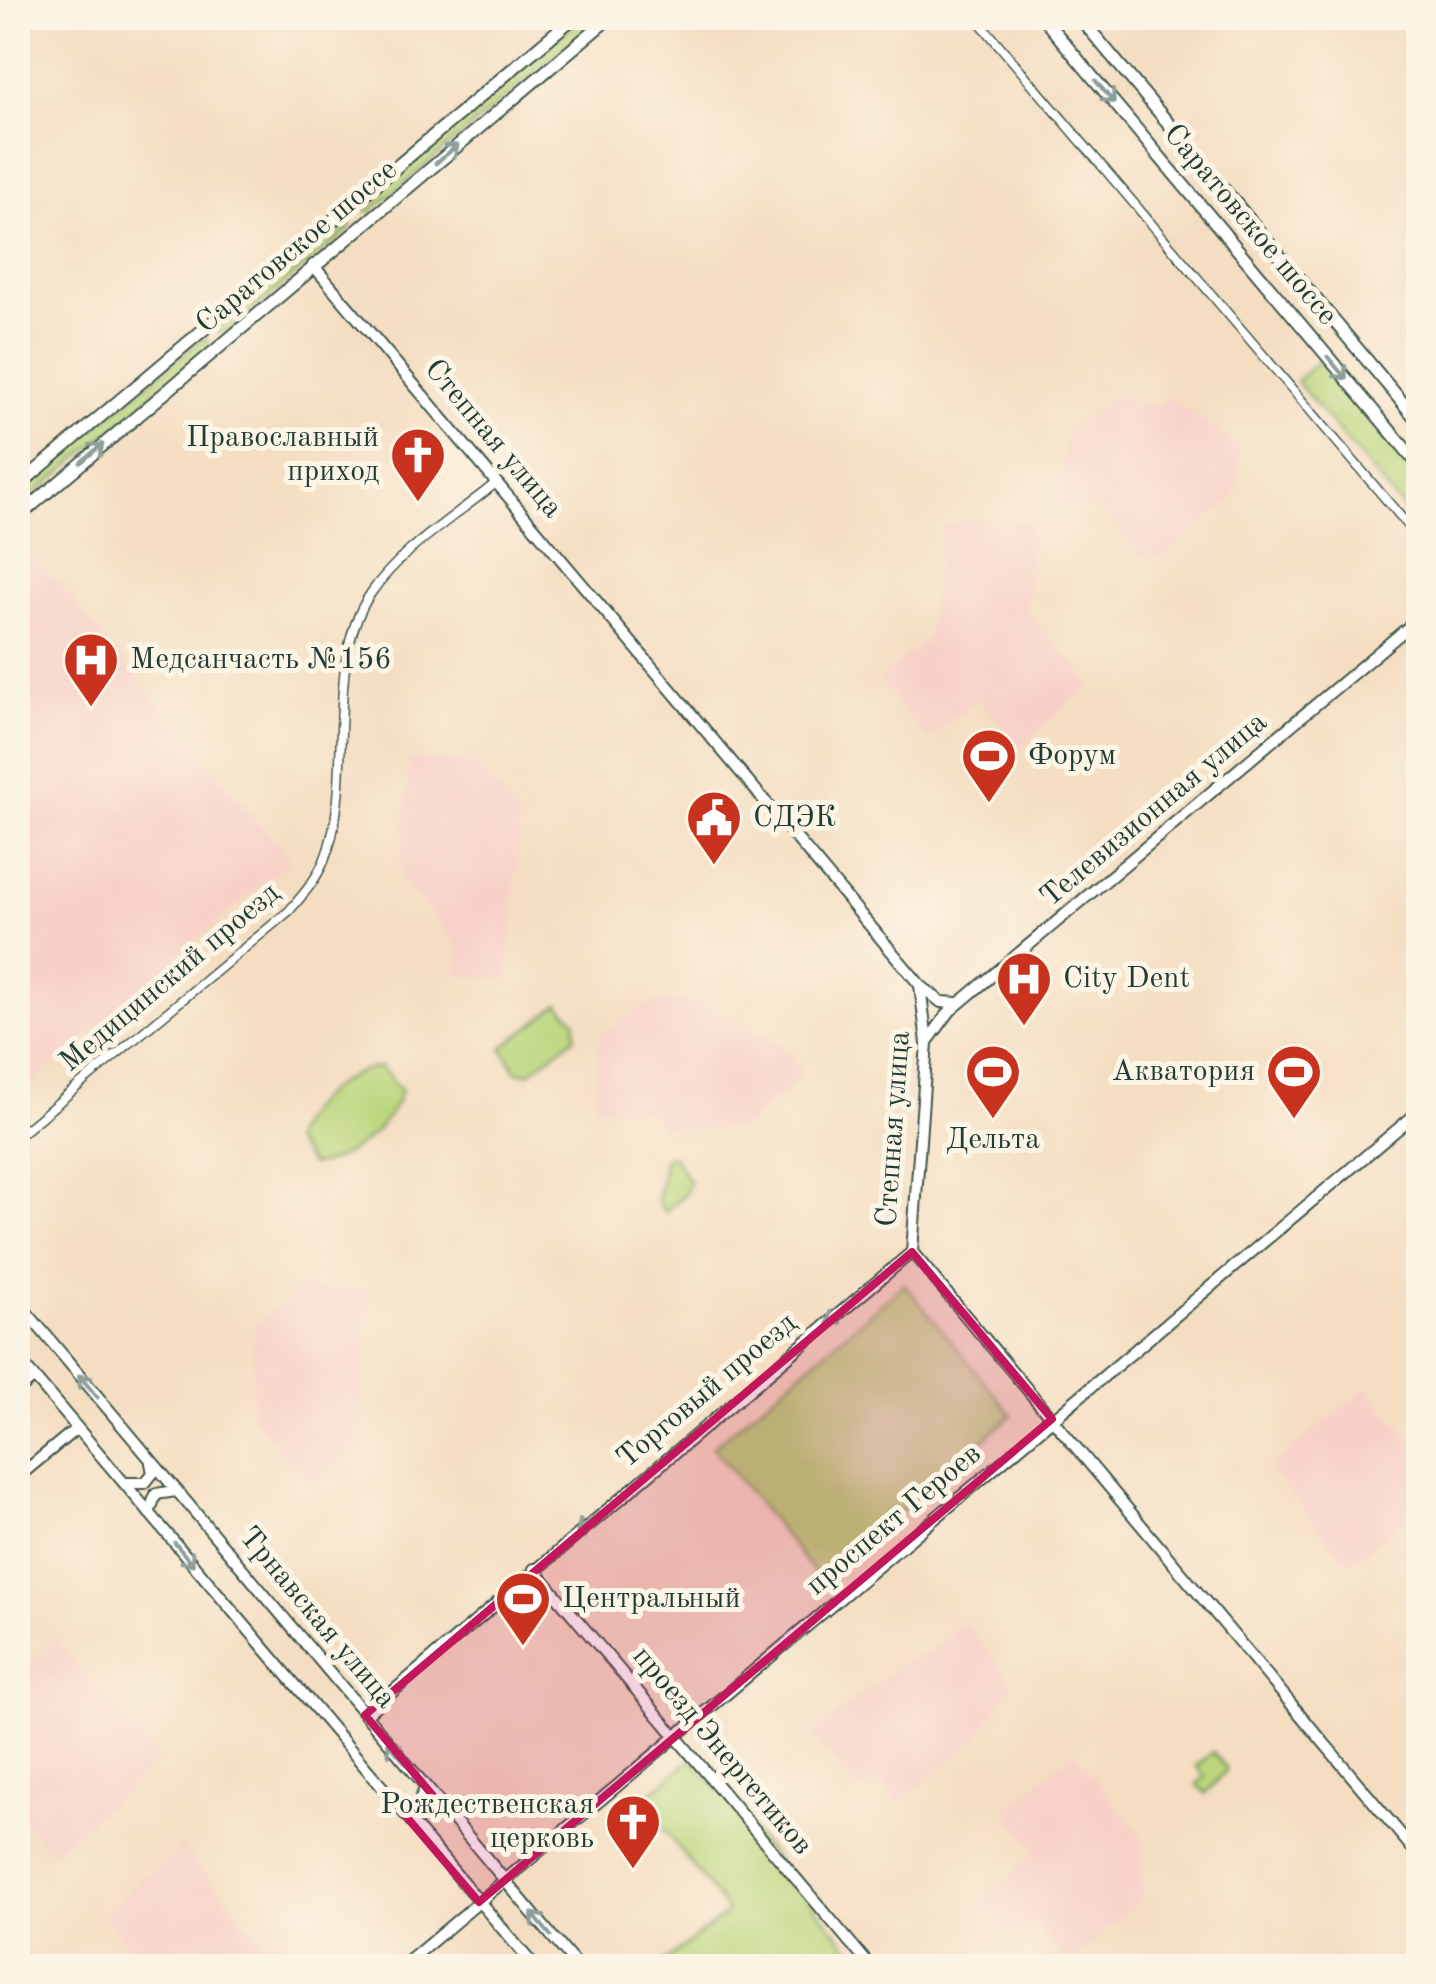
<svg xmlns="http://www.w3.org/2000/svg" width="1436" height="1984" viewBox="0 0 1436 1984" font-family="'Old Standard TT',serif">
  <style>
    .built { fill: #f7d1c8 }
    .green { fill: #bad57a; stroke: #6c8957; stroke-width: 2.5 }
    .lines { fill: none; stroke-linecap: round; stroke-linejoin: round }
    .street-casing { stroke: #3f5549; stroke-width: 11 }
    .secondary-casing { stroke: #3f5549; stroke-width: 14 }
    .primary-casing { stroke: #3f5549; stroke-width: 15 }
    .street { stroke: #fff; stroke-width: 8 }
    .secondary { stroke: #fff; stroke-width: 10 }
    .primary { stroke: #fff; stroke-width: 11 }
    .oneway { stroke: #8f9e9a }
    .marked { fill: #c2185b; fill-opacity: 0.2; stroke: #c2185b; stroke-width: 8; stroke-linejoin: round }
    .labels { text-anchor: middle; dominant-baseline: central; stroke-width: 10; stroke-linejoin: round; paint-order: stroke }
    .street-label { font-size: 30px; fill: #1f3d34; stroke: #fcf5e5 }
    .poi-label { font-size: 30px; fill: #1f3d34; stroke: #fcf5e5; text-anchor: start }
  </style>
  <rect width="100%" height="100%" fill="#fcf5e5"/>
  <filter id="ink" filterUnits="userSpaceOnUse"><feTurbulence type="fractalNoise" baseFrequency=".01" numOctaves="2"/><feDisplacementMap in="SourceGraphic" scale="20" xChannelSelector="R" yChannelSelector="G"/><feConvolveMatrix kernelMatrix="1 2 1 2 8 2 1 2 1" color-interpolation-filters="sRGB"/></filter>
  <filter id="wash" filterUnits="userSpaceOnUse"><feTurbulence type="fractalNoise" baseFrequency=".0048" numOctaves="4" result="noise"/><feDisplacementMap in="SourceGraphic" scale="40" xChannelSelector="R" yChannelSelector="G"/><feGaussianBlur stdDeviation="2.25" result="paint"/><feColorMatrix in="noise" values="0 0 0 0 0 0 0 0 0 0 0 0 0 0 0 0 0 1.4 0 .05"/><feComposite in="paint" operator="in"/></filter>
  <g filter="url(#wash)">
    <rect width="100%" height="100%" fill="#f4ddc1"/>
    <path class="built" d="M1121,393L1134,405L1157,406L1165,397L1241,446L1236,496L1162,558L1141,556L1099,508L1059,506L1066,431Z
      M966,519L1032,524L1028,601L1023,606L1091,684L1020,748L977,699L928,740L878,679L926,640L942,528Z
      M29,549L290,860L18,1095V559Z
      M409,759L478,764L520,819L508,979L457,975L458,945L400,879Z
      M652,1001L700,1002L781,1044L804,1073L741,1130L663,1127L649,1110L595,1107L599,1037Z
      M301,1288L370,1290L356,1446L310,1487L252,1417L254,1325Z
      M1367,1387L1418,1450V1507L1349,1565L1269,1468Z
      M965,1622L1013,1683L975,1741L897,1804L878,1779L860,1793L811,1734L908,1659L925,1655Z
      M56,1640L160,1761L51,1854L18,1814V1761L25,1755L18,1746V1673Z
      M1074,1752L1144,1839L1143,1889L1142,1899L1069,1963L1033,1923L1012,1939L980,1902L1037,1851L1004,1810Z
      M182,1846L266,1945L240,1966H145L101,1915Z"/>
    <path class="green" d="M581,18H600L370,212L362,209L363,201Z
      M351,217L350,229L225,333L217,332V324L343,218Z
      M203,338L208,340L207,349L18,509V492Z
      M1320,360L1418,477V526L1296,381Z
      M559,1004L576,1021L575,1037L529,1073L517,1072L502,1048Z
      M381,1067L401,1091C390,1126 348,1162 311,1165L292,1141C302,1106 344,1071 381,1067Z
      M672,1155L689,1180L686,1193L665,1212L657,1202L665,1157Z
      M904,1284L1012,1415L821,1581L713,1447Z
      M1213,1752L1227,1769L1206,1794L1197,1784L1205,1777L1196,1766Z
      M692,1759L865,1966H659L728,1912L644,1803L643,1799Z"/>
  </g>
  <g filter="url(#ink)">
    <g class="lines">
      <g class="street-casing">
        <path id="street" d="M976,18L1418,537
          M18,1136L289,911C303,895 316,880 324,861C357,781 321,665 371,593C401,549 456,516 497,482"/>
      </g>
      <g class="secondary-casing">
        <path id="secondary" d="M313,265L920,985L927,1043L912,1252L1418,1855
          M921,986L941,1002L958,1003
          M927,1042L950,1011L1418,619
          M18,1302L577,1966
          M18,1358L534,1966
          M18,1391L34,1377
          M18,1477L77,1428
          M126,1483H145L153,1473L151,1463
          M149,1513L156,1494L176,1491
          M534,1569L870,1966
          M365,1715L912,1252
          M399,1808L418,1804L426,1787
          M403,1966L1418,1112"/>
      </g>
      <g class="primary-casing">
        <path id="primary" d="M1043,18L1418,464
          M1080,18L1418,421
          M18,486L573,18
          M18,517L609,18"/>
      </g>
      <use href="#street" class="street"/>
      <use href="#secondary" class="secondary"/>
      <use href="#primary" class="primary"/>
    </g>
    <defs><path id="oneway-shaft" d="M-6 0H5M1.5-3L5.5 0L1.5 3" fill="none" stroke-width="1.6" stroke-linecap="round" stroke-linejoin="round" transform="scale(2.5)"/></defs>
    <g class="oneway">
      <use href="#oneway-shaft" transform="translate(1105 92) rotate(50)"/>
      <use href="#oneway-shaft" transform="translate(447 154) rotate(-40)"/>
      <use href="#oneway-shaft" transform="translate(1337 368) rotate(50)"/>
      <use href="#oneway-shaft" transform="translate(92 453) rotate(-40)"/>
      <use href="#oneway-shaft" transform="translate(838 1315) rotate(140)"/>
      <use href="#oneway-shaft" transform="translate(88 1386) rotate(-130)"/>
      <use href="#oneway-shaft" transform="translate(588 1523) rotate(140)"/>
      <use href="#oneway-shaft" transform="translate(184 1554) rotate(50)"/>
      <use href="#oneway-shaft" transform="translate(397 1753) rotate(-130)"/>
      <use href="#oneway-shaft" transform="translate(541 1924) rotate(-130)"/>
    </g>
  </g>
  <path class="marked" d="M912,1252L1052,1419L479,1902L399,1808L445,1810L365,1715Z"/>
  <defs>
    <g id="church-pin" transform="scale(2.875)"><path d="M0 17L-7.5 6A9.5 9.5 0 1 1 7.5 6Z" fill="#c8321e" stroke="#fcf5e5"/><path d="M-1.2-6h2.4v3.5h3.3v2.4h-3.3V6h-2.4V-.1h-3.3v-2.4h3.3Z" fill="#fff"/></g>
    <g id="hospital-pin" transform="scale(2.875)"><path d="M0 17L-7.5 6A9.5 9.5 0 1 1 7.5 6Z" fill="#c8321e" stroke="#fcf5e5"/><path d="M-5-5h3v3.5h4V-5h3V5h-3V1.5h-4V5h-3Z" fill="#fff"/></g>
    <g id="stadium-pin" transform="scale(2.875)"><path d="M0 17L-7.5 6A9.5 9.5 0 1 1 7.5 6Z" fill="#c8321e" stroke="#fcf5e5"/><path d="M0-5a6.5 5 0 1 0 0 10a6.5 5 0 1 0 0-10ZM-3.5-1.8h7v3.6h-7Z" fill="#fff"/></g>
    <g id="civic-pin" transform="scale(2.875)"><path d="M0 17L-7.5 6A9.5 9.5 0 1 1 7.5 6Z" fill="#c8321e" stroke="#fcf5e5"/><path d="M-.6-6.5H3V-4.5H.6V-3L4-1V1h2V6H-6V1h2V-1L-.6-3ZM-1.2 2.5V6h2.4V2.5Z" fill="#fff"/></g>
  </defs>
  <g fill-rule="evenodd">
    <use href="#church-pin" x="418" y="455"/>
    <use href="#hospital-pin" x="91" y="660"/>
    <use href="#stadium-pin" x="989" y="756"/>
    <use href="#civic-pin" x="714" y="818"/>
    <use href="#hospital-pin" x="1024" y="979"/>
    <use href="#stadium-pin" x="993" y="1072"/>
    <use href="#stadium-pin" x="1294" y="1072"/>
    <use href="#stadium-pin" x="523" y="1599"/>
    <use href="#church-pin" x="633" y="1822"/>
  </g>
  <g class="labels">
    <g class="street-label">
      <text transform="translate(1250 225) rotate(50)">Саратовское шоссе</text>
      <text transform="translate(297 247) rotate(-40)">Саратовское шоссе</text>
      <text transform="translate(493 439) rotate(50)">Степная улица</text>
      <text transform="translate(1154 810) rotate(-40)">Телевизионная улица</text>
      <text transform="translate(170 978) rotate(-40)">Медицинский проезд</text>
      <text transform="translate(894 1129) rotate(-86)">Степная улица</text>
      <text transform="translate(707 1391) rotate(-40)">Торговый проезд</text>
      <text transform="translate(894 1520) rotate(-40)">проспект Героев</text>
      <text transform="translate(317 1618) rotate(50)">Трнавская улица</text>
      <text transform="translate(722 1751) rotate(50)">проезд Энергетиков</text>
    </g>
    <g class="poi-label">
      <text x="379" y="438" text-anchor="end">Православный<tspan x="379" dy="34">приход</tspan></text>
      <text x="130" y="660">Медсанчасть №156</text>
      <text x="1028" y="756">Форум</text>
      <text x="753" y="818">СДЭК</text>
      <text x="1063" y="979">City Dent</text>
      <text x="1255" y="1072" text-anchor="end">Акватория</text>
      <text x="993" y="1140" text-anchor="middle">Дельта</text>
      <text x="562" y="1599">Центральный</text>
      <text x="594" y="1805" text-anchor="end">Рождественская<tspan x="594" dy="34">церковь</tspan></text>
    </g>
  </g>
  <rect width="1436" height="1984" fill="none" stroke="#fcf5e5" stroke-width="60"/>
</svg>
